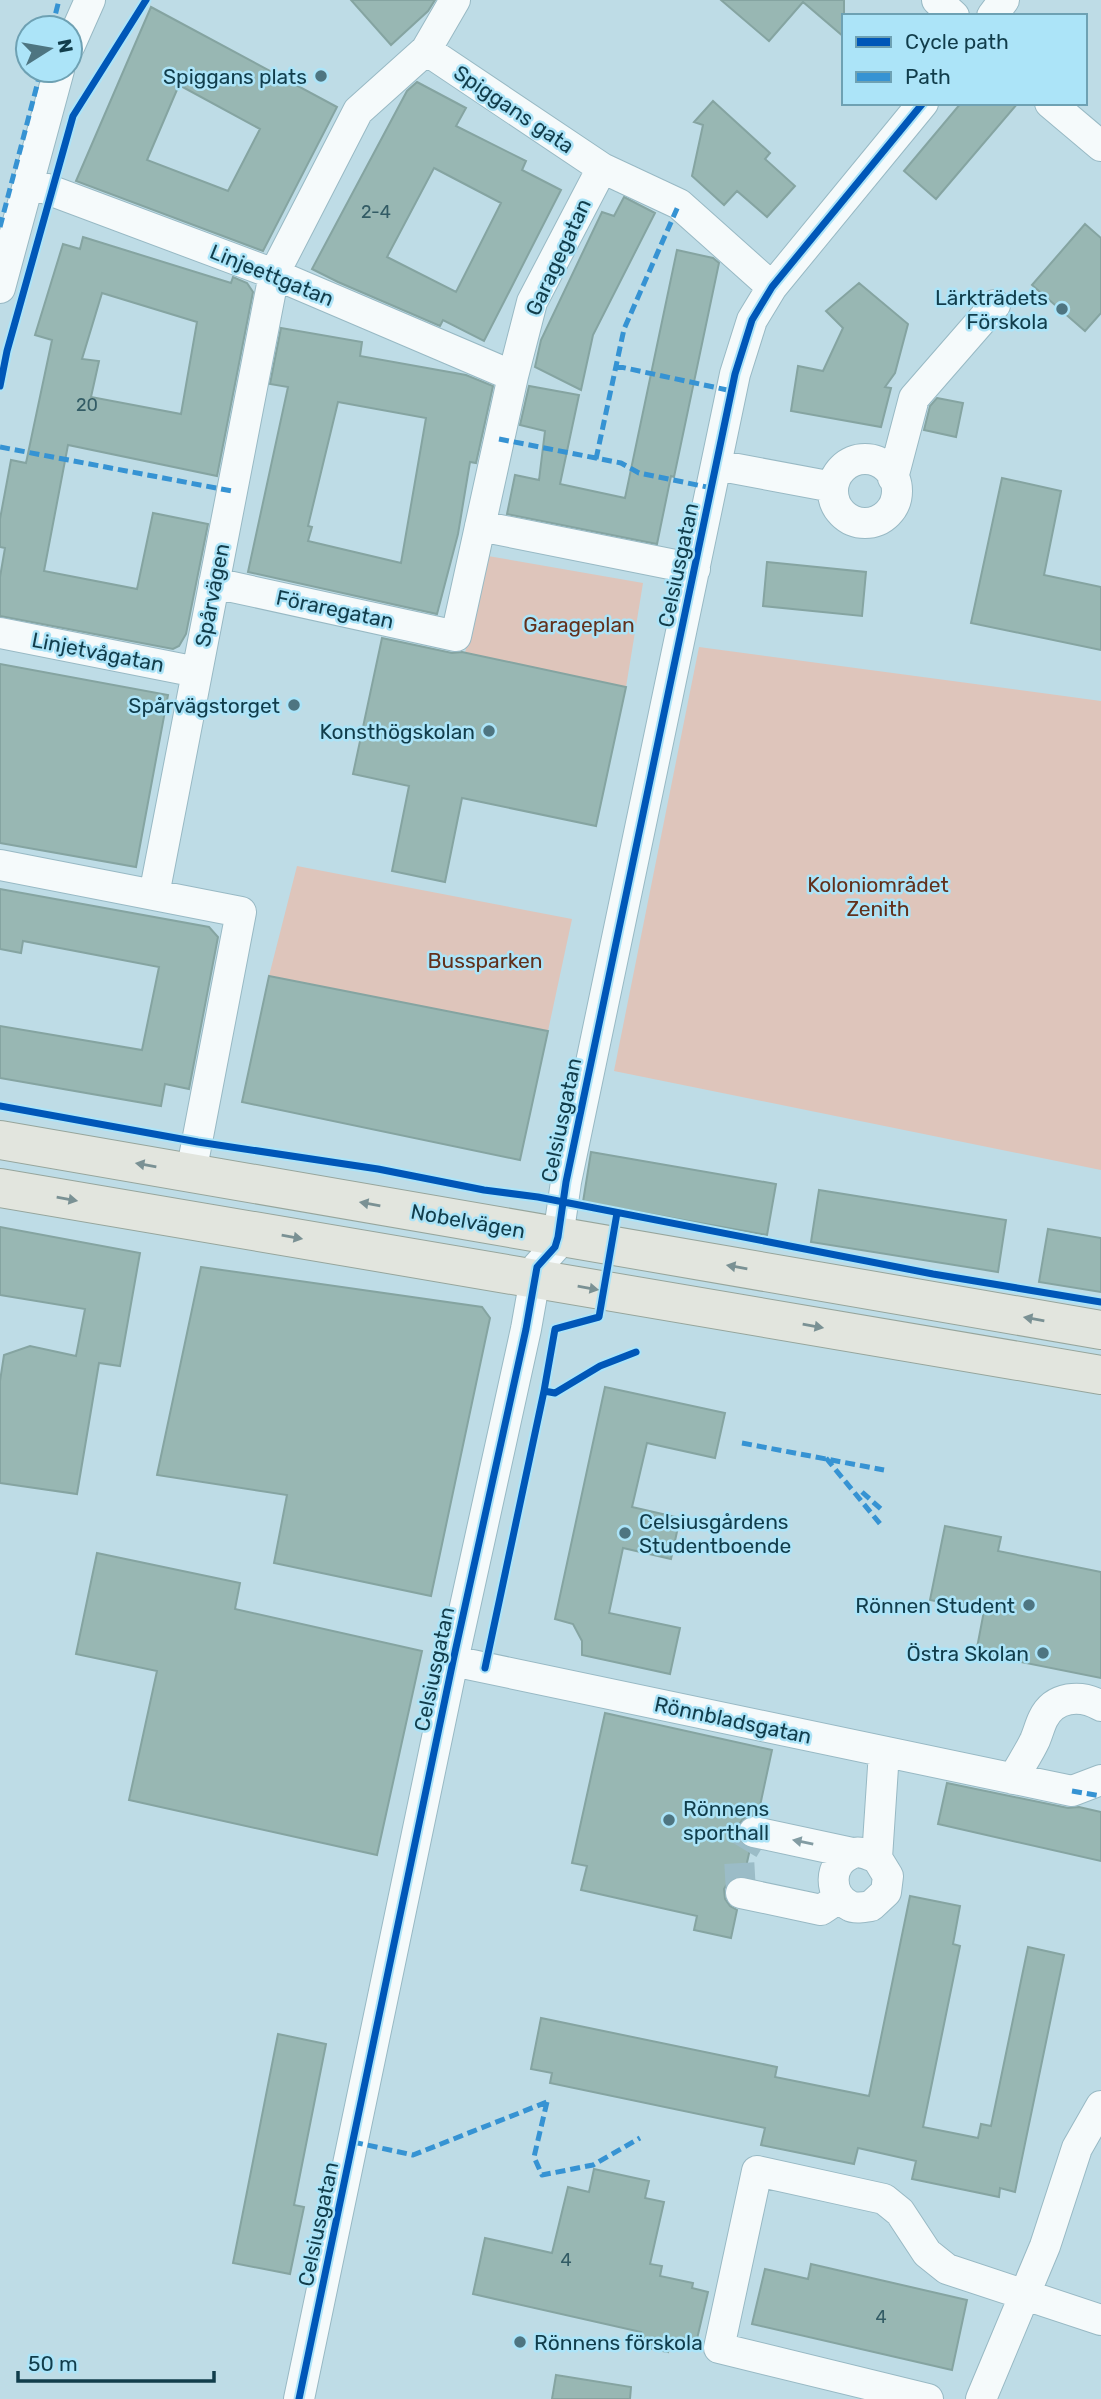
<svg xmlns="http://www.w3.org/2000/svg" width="1101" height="2399" viewBox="0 0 1101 2399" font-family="Rubik,sans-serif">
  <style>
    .green { fill: #dec5bb }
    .building { fill: #98b7b3; stroke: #85a4a1; stroke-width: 2; fill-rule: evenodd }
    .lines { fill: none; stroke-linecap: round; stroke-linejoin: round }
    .minor-tunnel { stroke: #9bbcc7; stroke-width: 30; stroke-dasharray: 30 15; stroke-linecap: butt }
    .minor-casing { stroke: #98b9c4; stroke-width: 32 }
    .major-casing { stroke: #96a59c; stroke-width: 40 }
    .minor { stroke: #f5fafb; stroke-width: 30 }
    .major { stroke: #e2e5de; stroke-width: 38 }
    .quiet { stroke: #3693d3; stroke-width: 5; stroke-dasharray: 10 5; stroke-linecap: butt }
    .cycleway-casing { stroke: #ace4f8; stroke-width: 11 }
    .cycleway { stroke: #0057b8; stroke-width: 7 }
    .oneway { fill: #7a9194 }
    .oneway2 { fill: #839ca3 }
    .poi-dot { fill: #4e7581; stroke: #ace4f8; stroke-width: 2.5 }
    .labels { text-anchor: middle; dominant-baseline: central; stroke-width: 5; stroke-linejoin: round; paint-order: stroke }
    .number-label { font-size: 18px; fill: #335c65 }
    .poi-label { font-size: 21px; fill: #113d4b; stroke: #ace4f8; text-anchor: end }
    .street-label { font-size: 21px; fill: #113d4b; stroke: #ace4f8 }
    .park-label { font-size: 21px; fill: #62301b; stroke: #ace4f8 }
  </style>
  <rect width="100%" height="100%" fill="#bedce6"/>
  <path class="green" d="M488,556L643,583L626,687L465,653Z
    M699,647L1101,701V1170L614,1071Z
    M297,866L572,919L548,1031L269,976Z"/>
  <path class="building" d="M351,0H435L428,11L391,45Z
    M721,0H844V37L803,2L769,41Z
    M151,7L337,107L263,251L76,181ZM179,85L260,129L228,191L147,160Z
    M417,82L466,108L456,126L526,161L522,170L561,190L484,341L443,320L440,326L338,282L312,269L407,91ZM434,168L501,203L456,292L387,257Z
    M713,101L770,153L765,159L795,186L767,217L737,191L724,205L692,176L703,125L694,122Z
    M961,103H1018L936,199L904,171Z
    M624,197L655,213L593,335L581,390L535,367L541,340L602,212L614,216Z
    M1085,224L1101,238V313L1085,331L1032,285Z
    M83,237L231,283L233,277L247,283L253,292L217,476L68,445L44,571L137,589L153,513L208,524L186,634L179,646L173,649L0,616V577L5,548L0,547V519L11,460L26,463L52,340L35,335L63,244L80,249ZM102,293L197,322L181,414L91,397L99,361L82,359Z
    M677,250L713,258L719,263L674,477L671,476L657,544L507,514L515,475L539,480L545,431L520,425L529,386L579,395L560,484L625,498Z
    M859,283L908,324L895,373L885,387L891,388L881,427L791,411L798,366L823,371L843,328L826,311Z
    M281,328L362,342L360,356L466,375L493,386L476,463L470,462L458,534L437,614L248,572L288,387L270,384ZM338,402L426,418L401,563L308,541L312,527L308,526Z
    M937,398L963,403L956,437L924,430L930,406Z
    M1002,478L1061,491L1044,575L1101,587V650L971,623Z
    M767,562L866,572L862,616L763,606Z
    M382,638L452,653L462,652L626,687L596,826L462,798L445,882L392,871L409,786L353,774Z
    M0,664L168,695L136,867L0,843Z
    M0,889L209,927L218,937L189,1089L165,1084L161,1106L0,1078V1026L142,1050L159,967L23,941L21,953L0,949Z
    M269,976L548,1031L520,1160L242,1102Z
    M591,1152L776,1184L767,1235L583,1202Z
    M819,1190L1006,1220L998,1272L811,1242Z
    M0,1227L140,1253L120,1366L99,1363L77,1494L0,1483V1381L4,1355L30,1346L76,1356L85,1309L0,1295Z
    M1048,1229L1101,1238V1292L1039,1282Z
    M201,1267L482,1307L490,1318L431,1596L274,1563L287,1495L157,1475Z
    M605,1387L725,1413L715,1458L647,1443L632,1507L680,1518L671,1559L623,1548L609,1613L680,1628L670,1674L582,1655V1641L573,1624L555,1619Z
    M945,1526L1001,1537L998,1551L1101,1572V1678L976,1653L984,1611L930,1600Z
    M97,1553L240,1583L235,1609L422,1651L377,1855L129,1800L157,1671L76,1654Z
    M605,1713L772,1750L758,1815L748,1816L742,1820L737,1828L738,1838L743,1845L750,1849L744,1876L735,1877L729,1881L724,1889L725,1899L730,1906L737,1910L731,1938L694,1930L697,1916L581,1890L587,1866L572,1863Z
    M947,1783L1068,1808L1079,1807L1101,1812V1861L938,1824Z
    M910,1896L960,1906L953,1944L960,1946L923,2127L978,2138L981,2124L991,2126L1028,1947L1064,1955L1015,2192L1000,2188L999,2197L912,2179L916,2161L858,2148L854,2164L761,2145L765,2128L550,2083L552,2073L531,2069L541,2018L777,2067L775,2077L869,2096Z
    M278,2034L326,2044L294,2205L304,2207L290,2274L233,2263Z
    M594,2169L649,2181L645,2198L664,2202L650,2264L662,2266L660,2276L693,2283L692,2288L708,2292L697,2339L671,2338L668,2352L637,2346L641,2332L473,2294L485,2238L552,2253L568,2187L589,2192Z
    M811,2264L967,2300L952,2370L752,2324L765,2269L808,2279Z
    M556,2375L631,2387L630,2399H552Z"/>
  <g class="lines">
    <path class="minor-tunnel" d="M741,1893L739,1857L754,1832"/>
    <g class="minor-casing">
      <path id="minor" d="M937,0L954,16
        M992,16L1004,0
        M70,45L90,0
        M426,50L602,168
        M1050,103L1101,146
        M28,182L274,274L513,376
        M0,288L59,70
        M833 491a32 32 0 1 1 64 0a32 32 0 1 1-64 0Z
        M716,465L833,487
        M893,478L914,398L995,305
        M480,526L695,569
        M214,583L456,636L513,376L532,302L602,168L679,204L772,287
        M0,633L197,672
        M0,865L154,895
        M191,1173L241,912L154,895L274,274L358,111L426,50L455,0
        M453,1661L1072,1791L1101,1780
        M1013,1779C1020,1766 1029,1753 1035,1740C1038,1733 1040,1725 1043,1719C1054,1696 1081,1694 1101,1706
        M754,1832L852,1853
        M877,1858C869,1855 859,1850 851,1854C828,1863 828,1896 850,1906C855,1909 865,1907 871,1906L886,1892L888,1876L877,1858L884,1752
        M741,1893L821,1910L839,1898
        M299,2399L453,1661L526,1329L537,1267L555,1247L558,1237L566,1182L735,374L752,320L772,287L923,103
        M928,2399L719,2348L757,2171L884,2199L900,2212L927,2253L947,2269L1101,2320
        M981,2399L1045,2246L1077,2148L1101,2106"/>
    </g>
    <g class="major-casing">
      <path id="major" d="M0,1140L1101,1330
        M0,1188L1101,1375"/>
    </g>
    <use href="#minor" class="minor"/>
    <use href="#major" class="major"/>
    <path class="quiet" d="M52,28L59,0
      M0,227L41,70
      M616,366L732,391
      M499,439L621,463L639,473L712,488
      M0,447L232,491
      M596,459L624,329L679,204
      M742,1443L884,1470
      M826,1458L881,1525
      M862,1492L882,1510
      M1072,1791L1101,1796
      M547,2102L534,2157L542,2175L593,2165L640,2138
      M353,2142L413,2155L547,2102"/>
    <g class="cycleway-casing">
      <path id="cycleway" d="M0,386L7,351L73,116L146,0
        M0,1106L198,1142L378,1169L484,1190L538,1197L933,1274L1101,1302
        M544,1391L555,1393L600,1366L636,1352
        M485,1668L544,1391L555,1329L599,1317L617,1213
        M299,2399L453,1661L526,1329L537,1267L555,1247L558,1237L566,1182L735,374L752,320L772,287L923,103"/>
    </g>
    <use href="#cycleway" class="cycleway"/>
  </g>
  <defs><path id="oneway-solid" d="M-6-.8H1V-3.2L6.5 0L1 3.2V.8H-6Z" transform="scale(1.75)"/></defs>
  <g class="oneway">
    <use href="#oneway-solid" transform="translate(146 1165) rotate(-170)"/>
    <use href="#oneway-solid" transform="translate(67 1199) rotate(10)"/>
    <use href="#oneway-solid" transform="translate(370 1204) rotate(-170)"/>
    <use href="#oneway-solid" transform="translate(292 1237) rotate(10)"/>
    <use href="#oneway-solid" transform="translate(737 1267) rotate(-170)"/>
    <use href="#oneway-solid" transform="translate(588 1288) rotate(10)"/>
    <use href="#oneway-solid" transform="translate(1034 1319) rotate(-170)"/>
    <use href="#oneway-solid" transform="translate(813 1326) rotate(10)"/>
  </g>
  <use class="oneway2" href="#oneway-solid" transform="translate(803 1842) rotate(-168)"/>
  <g class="poi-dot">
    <circle cx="321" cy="76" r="7"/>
    <circle cx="1062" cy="309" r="7"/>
    <circle cx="294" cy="705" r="7"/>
    <circle cx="489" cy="731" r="7"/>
    <circle cx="625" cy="1533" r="7"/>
    <circle cx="1029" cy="1605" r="7"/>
    <circle cx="1043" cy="1653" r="7"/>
    <circle cx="669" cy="1820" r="7"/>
    <circle cx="520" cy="2342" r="7"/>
  </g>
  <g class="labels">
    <g class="number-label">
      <text x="376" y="212">2-4</text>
      <text x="87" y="405">20</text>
      <text x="566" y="2260">4</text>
      <text x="881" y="2317">4</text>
    </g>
    <g class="poi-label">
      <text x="307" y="76">Spiggans plats</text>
      <text x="1048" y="297">Lärkträdets<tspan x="1048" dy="24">Förskola</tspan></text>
      <text x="280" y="705">Spårvägstorget</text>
      <text x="475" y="731">Konsthögskolan</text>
      <text x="639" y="1521" text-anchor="start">Celsiusgårdens<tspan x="639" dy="24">Studentboende</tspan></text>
      <text x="1015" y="1605">Rönnen Student</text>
      <text x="1029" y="1653">Östra Skolan</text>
      <text x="683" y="1808" text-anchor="start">Rönnens<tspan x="683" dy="24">sporthall</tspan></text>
      <text x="534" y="2342" text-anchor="start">Rönnens förskola</text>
    </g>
    <g class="street-label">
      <text transform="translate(514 109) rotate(34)">Spiggans gata</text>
      <text transform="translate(558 257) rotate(-65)">Garagegatan</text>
      <text transform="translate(272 275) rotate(22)">Linjeettgatan</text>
      <text transform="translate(678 565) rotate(-78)">Celsiusgatan</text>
      <text transform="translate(212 595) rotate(-79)">Spårvägen</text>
      <text transform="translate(335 609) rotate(12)">Föraregatan</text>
      <text transform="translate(98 652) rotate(11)">Linjetvågatan</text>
      <text transform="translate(561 1120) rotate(-78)">Celsiusgatan</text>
      <text transform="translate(468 1221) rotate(10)">Nobelvägen</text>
      <text transform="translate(434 1669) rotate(-78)">Celsiusgatan</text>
      <text transform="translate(733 1720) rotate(12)">Rönnbladsgatan</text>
      <text transform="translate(318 2224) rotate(-78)">Celsiusgatan</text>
    </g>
    <g class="park-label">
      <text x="579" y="624">Garageplan</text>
      <text x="878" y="884">Koloniområdet<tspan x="878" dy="24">Zenith</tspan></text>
      <text x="485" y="960">Bussparken</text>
    </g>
  </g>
  <rect x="842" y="14" width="245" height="91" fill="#ace4f8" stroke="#6ea1b3" stroke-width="2"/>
  <rect x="856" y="37" width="35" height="10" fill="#0057b8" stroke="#6ea1b3" stroke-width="2"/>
  <text x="905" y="49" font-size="21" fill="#113d4b">Cycle path</text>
  <rect x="856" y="72" width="35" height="10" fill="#3693d3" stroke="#6ea1b3" stroke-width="2"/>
  <text x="905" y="84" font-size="21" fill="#113d4b">Path</text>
  <g transform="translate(49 49) rotate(79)"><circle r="33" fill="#ace4f8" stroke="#6ea1b3" stroke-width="2"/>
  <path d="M0-5L12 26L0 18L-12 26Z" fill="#4e7581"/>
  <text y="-10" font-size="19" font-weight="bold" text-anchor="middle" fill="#113d4b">N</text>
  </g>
  <path d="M18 2371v10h196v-10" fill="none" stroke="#113d4b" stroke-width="3.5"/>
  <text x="28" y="2371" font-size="21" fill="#113d4b" stroke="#ace4f8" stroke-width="5" paint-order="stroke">50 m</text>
</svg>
